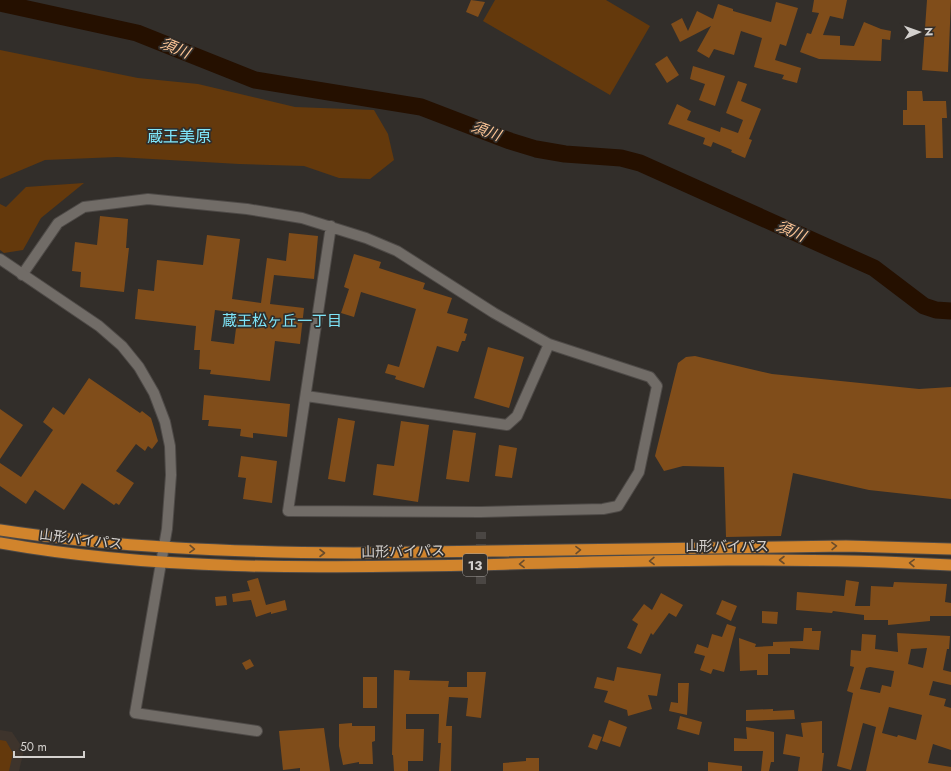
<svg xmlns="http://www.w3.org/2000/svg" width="951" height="771" viewBox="0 0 951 771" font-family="Jost,'Noto Sans JP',sans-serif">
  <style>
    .built { fill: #3e342c }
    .green { fill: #64390c }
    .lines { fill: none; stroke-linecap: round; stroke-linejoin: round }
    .river { stroke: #251000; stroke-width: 17 }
    .building { fill: #804d1a; fill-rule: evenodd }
    .minor-tunnel { stroke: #4a4643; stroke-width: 10; stroke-dasharray: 10 5; stroke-linecap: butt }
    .minor-casing { stroke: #4e4a47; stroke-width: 12 }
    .tertiary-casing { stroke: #4e4a47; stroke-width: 12 }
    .trunk-casing { stroke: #4e4a47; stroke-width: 13 }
    .minor { stroke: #716c67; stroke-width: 10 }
    .tertiary { stroke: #716c67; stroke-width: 10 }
    .trunk { stroke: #d1842c; stroke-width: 11 }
    .oneway { stroke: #6a4c2b }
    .labels { text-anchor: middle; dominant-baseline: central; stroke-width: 3.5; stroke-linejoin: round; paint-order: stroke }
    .shield { fill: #322e2a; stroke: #a3a09d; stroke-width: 1 }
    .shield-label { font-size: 13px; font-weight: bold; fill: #d4d1ce }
    .street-label { font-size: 14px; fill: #d4d1ce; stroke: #322e2a }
    .water-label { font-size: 15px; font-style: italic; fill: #fec697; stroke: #322e2a }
    .neighbourhood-label { font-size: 15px; fill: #7ee5f9; stroke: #322e2a }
    .quarter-label { font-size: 16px; fill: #7ee5f9; stroke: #322e2a }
  </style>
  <rect width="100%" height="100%" fill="#322e2a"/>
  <path class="built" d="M0,730L12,732L24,750L19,771H0Z"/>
  <path class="green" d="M495,0H606L650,26L610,95L483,21Z
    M0,50L138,78L198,84L295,107L374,110L388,134L394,160L370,179L339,178L304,166L239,164L117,157L45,160L0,179Z
    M84,183L41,218L23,250L4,253L0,250V204L6,207L26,187Z
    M0,740L6,741L13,753L9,771H0Z"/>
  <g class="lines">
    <path class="river" d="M0,3L137,33L255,80L421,107L510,141L536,149L565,154L621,158L640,163L874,268L924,306L936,310L951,311"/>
  </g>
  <path class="building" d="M471,0L485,2L478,17L466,12Z
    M814,0H847L843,19L830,16L823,35L840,36V45L854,46L864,22L881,29L891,31L890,40L882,39L881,61L819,59L800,52L807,33L811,34L819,13L812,12Z
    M927,0H951L948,72L922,70Z
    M776,2L798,8L786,46L780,44L775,60L801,68L797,83L782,79L784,75L754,67L762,38L741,31L734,55L714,49L709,58L697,51L711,26L680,42L671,24L682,18L688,31L697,11L713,19L718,4L733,9V11L771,22Z
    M667,56L679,75L667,83L655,64Z
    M693,66L725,76L715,106L699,100L705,84L690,79Z
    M738,81L747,84L741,101L761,109L749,139L752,140L745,158L731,152L732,150L713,142L711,147L703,144L705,138L668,124L677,104L691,111L687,120L720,132L721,127L738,133L743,120L726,113Z
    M907,91H922L923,101H946L947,118H942L943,158H926L925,125H903V110H907Z
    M100,216L128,219L126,248H129L124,292L80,287L81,272L72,271L75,242L97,245Z
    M289,233L318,236L314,279L274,275L270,304L304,308L300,344L275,341L270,381L210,374L211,370L199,369L200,350H194L196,326L135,319L138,289L154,291L157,260L203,265L207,235L240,239L232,299L261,303L267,258L286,261ZM215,310L238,313L234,344L211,341Z
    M354,254L381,262L379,268L425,283L423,289L452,298L447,313L468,319L464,333L467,334L465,341H462L458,352L437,346L424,388L395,379L396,376L385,373L388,364L399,367L416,309L361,292L354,317L341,313L349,289L344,287Z
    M488,347L524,357L509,408L474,398Z
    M695,356L772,374L919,389L951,387V499L869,490L793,473L781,536L726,537L724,467L683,466L664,471L655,456L678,363L686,357Z
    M89,378L140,413L142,411L151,418L158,441L152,449L148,446L145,451L136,444L116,471L134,483L119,505L116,503L114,505L82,483L64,510L35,490L26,504L0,486V463L21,477L53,430L43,422L53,407L64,415Z
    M204,395L290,404L287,437L253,433V438L240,436L241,429L208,426L209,420H202Z
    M0,409L23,425L0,459Z
    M338,418L355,421L345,482L328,479Z
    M401,421L429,425L418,502L373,495L377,464L394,466Z
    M453,430L476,433L469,482L446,479Z
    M499,445L517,448L512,478L495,476Z
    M241,456L277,461L272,503L243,499L246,478L238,477Z
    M258,578L266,605L285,600L287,610L271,614V612L256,617L251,600L233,602L232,594L250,591L247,581Z
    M846,580L859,582L855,606H870L871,586L893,587L894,582L947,584L945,602L951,603V616H930V621L888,625V620H864V615L833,611L832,613L796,610L797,592L844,596Z
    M661,593L683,605L676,617L669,613L653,635L651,633L641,654L627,648L638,624L632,620L644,604L652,610Z
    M226,596L227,605L216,606L215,597Z
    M722,600L737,606L731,621L716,614Z
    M762,611L778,612L777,624L762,623Z
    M727,624L736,627L724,672L713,669L711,674L700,670L705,656L694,653L697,644L708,648L712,634L722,637Z
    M804,628H812V631H821L819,650L790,648V654H768V675H757V670L740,671L739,638L756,644L755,647L773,646V642L803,641Z
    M897,633L950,636L949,649H947L943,670L951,672V685L933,681L929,695L946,699L944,706L951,708V750L933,744L928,763L951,767V771H866L876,727L863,723L851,770L837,766L853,693L847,691L854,667L850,666L851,650L861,651L862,634L876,635L875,649L898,652ZM927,648L923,668L908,664L911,649ZM870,667L894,671L891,687L882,685L880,693L860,689L866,668ZM889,707L922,715L916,740L898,735L897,737L882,733Z
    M250,659L254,666L246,670L242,663Z
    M617,667L661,674L657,696L648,695L652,709L628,716L627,710L604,702L608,691L594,688L597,677L614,681Z
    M394,670L410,671L409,680L449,681L448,687H467V672H486L481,718L466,716L468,698L449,697L446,726H452L451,771H439L441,743H438L439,714H406V729H424L423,761H408V771H394L393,755H392Z
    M363,677H377V708H363Z
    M678,683H689L687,715L669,711L671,702L678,703Z
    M773,709V711L794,710L795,719L746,721V710Z
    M680,716L702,722L699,735L677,729Z
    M609,720L627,727L620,747L602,741Z
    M822,721V753H824L822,771H798L800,757L783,754L786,734L803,737L801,723Z
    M352,723V726H375V741L372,742L373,764H359V762L343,765L339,746V724Z
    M746,727L774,732V762H771L769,771H761L763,751H734V738L747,739Z
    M324,728L330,771H300V768L283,770L279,731Z
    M593,734L602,737L597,750L588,747Z
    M526,758H539V771H503V763L526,761Z
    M708,762L742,766V771H708Z"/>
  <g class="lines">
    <path class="minor-tunnel" d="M481,584V532"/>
    <g class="minor-casing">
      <path id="minor" d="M22,275L58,223L84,207L148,199L247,209L302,218L366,238L397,251L494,313L549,344L650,377L657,386L639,472L618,506L603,509L481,512L288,511L331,226
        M306,396L507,425L517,416L549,344
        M161,563L135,713L257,731"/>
    </g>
    <g class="tertiary-casing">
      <path id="tertiary" d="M0,259L99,326L122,346L139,367L154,393L165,422L170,446L171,475L167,529L161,563"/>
    </g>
    <g class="trunk-casing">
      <path id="trunk" d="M0,530C118,548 235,552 354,553L846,546L951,549
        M0,543C156,571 314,568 472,565C632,561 792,556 951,565"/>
    </g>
    <use href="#minor" class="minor"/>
    <use href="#tertiary" class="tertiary"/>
    <use href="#trunk" class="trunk"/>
  </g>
  <defs><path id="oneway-chevron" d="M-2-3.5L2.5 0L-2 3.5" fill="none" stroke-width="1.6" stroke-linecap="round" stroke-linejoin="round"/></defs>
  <g class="oneway">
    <use href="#oneway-chevron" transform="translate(834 546) rotate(-1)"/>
    <use href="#oneway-chevron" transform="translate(192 549) rotate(2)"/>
    <use href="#oneway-chevron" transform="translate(578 550) rotate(-1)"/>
    <use href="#oneway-chevron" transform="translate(322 553)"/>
    <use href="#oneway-chevron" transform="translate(782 560) rotate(-180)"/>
    <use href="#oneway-chevron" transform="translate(652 561) rotate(179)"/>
    <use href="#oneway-chevron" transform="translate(912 563) rotate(-178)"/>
    <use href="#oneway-chevron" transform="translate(522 564) rotate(179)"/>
  </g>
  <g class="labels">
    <rect class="shield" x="463" y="554" width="24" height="22" rx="3"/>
    <g class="shield-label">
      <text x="475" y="565">13</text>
    </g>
    <g class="street-label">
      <text transform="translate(81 539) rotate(7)">山形バイパス</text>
      <text x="727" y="546">山形バイパス</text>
      <text transform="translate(403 551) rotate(-1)">山形バイパス</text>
    </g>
    <g class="water-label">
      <text transform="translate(175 48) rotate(22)">須川</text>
      <text transform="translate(486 131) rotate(20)">須川</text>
      <text transform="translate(791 231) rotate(24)">須川</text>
    </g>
    <g class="neighbourhood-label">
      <text x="282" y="321">蔵王松ヶ丘一丁目</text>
    </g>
    <g class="quarter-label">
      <text x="179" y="136">蔵王美原</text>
    </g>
  </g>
  <g transform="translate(919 32) rotate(88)" stroke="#322e2a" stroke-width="3" paint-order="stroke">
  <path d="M0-3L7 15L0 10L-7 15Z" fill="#d4d1ce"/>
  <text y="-6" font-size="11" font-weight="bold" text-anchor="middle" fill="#d4d1ce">N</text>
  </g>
  <path d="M14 751v6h70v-6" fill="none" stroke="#d4d1ce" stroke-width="2"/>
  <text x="20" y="751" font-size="12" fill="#d4d1ce" stroke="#322e2a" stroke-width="3" paint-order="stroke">50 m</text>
</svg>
